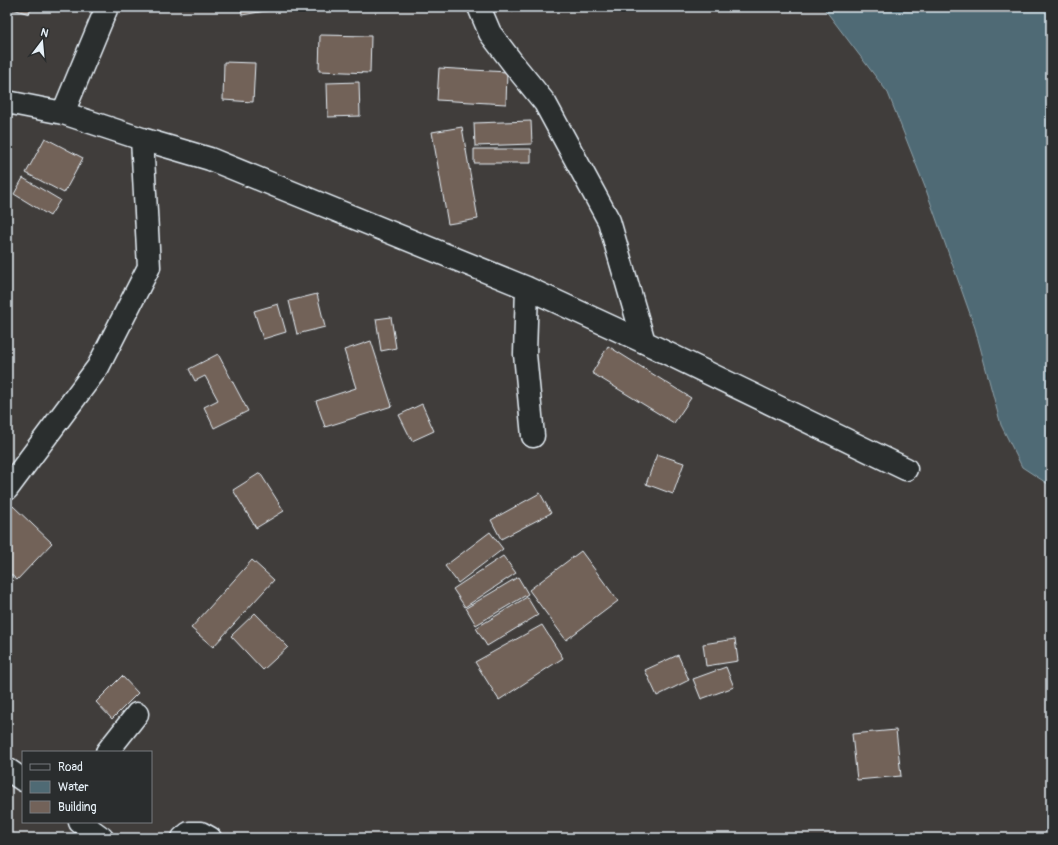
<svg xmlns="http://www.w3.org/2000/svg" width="1058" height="845" viewBox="0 0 1058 845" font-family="Pangolin,sans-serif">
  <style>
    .water { fill: #4f6a74; stroke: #8ca0a9 }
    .building { fill: #726259; stroke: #e8f1f8 }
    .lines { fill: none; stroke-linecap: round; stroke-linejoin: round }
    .minor-casing { stroke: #e8f1f8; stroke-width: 25 }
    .minor { stroke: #2a2d2e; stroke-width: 22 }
  </style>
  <rect width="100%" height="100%" fill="#403d3b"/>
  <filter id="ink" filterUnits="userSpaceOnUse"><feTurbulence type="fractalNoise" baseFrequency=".025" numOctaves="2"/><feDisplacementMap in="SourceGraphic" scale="8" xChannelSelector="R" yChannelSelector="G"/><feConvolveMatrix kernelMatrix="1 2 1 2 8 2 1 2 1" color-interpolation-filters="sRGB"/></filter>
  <g filter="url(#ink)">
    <path class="water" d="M823,7H1051V486L1022,467L1001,425L975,328L925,187L888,93Z"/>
    <path class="building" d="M7,7H31L29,14Z
      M241,7H271V10L242,15Z
      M511,7H527L512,11Z
      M320,35L371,36L370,73L319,71Z
      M224,62L255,63L253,102L223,100Z
      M439,68L507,72L506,104L437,100Z
      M359,82L360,116L328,117L327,83Z
      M531,121L532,144L475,146L474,123Z
      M462,127L478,219L448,224L432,132Z
      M45,138L83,158L64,193L26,173Z
      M474,149H531V163H474Z
      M23,178L60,200L50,216L14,194Z
      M317,294L325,327L297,334L289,301Z
      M278,304L286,332L263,339L254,311Z
      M391,317L396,348L381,351L376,319Z
      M371,341L392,406L325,427L316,401L356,388L344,350Z
      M608,346L691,398L674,423L592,373Z
      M218,354L248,411L214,428L204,407L218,400L205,376L195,381L189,369Z
      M422,404L434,431L412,441L399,415Z
      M657,454L684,463L673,494L646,484Z
      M260,473L284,511L256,528L233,490Z
      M540,493L551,513L501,539L491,520Z
      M13,506L52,543L17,580L7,571V512Z
      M490,532L503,549L458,583L445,566Z
      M581,551L618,601L566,640L529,590Z
      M503,556L516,573L465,607L453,589Z
      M252,560L274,580L213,647L191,628Z
      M518,577L528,594L476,625L466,608Z
      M527,597L538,615L487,646L476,628Z
      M255,613L288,647L263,670L231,636Z
      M542,625L563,658L499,700L475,662Z
      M735,639L738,661L706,666L703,644Z
      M678,655L689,680L657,696L645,670Z
      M726,667L734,687L701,699L693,679Z
      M122,676L138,693L112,719L96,702Z
      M896,730L901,776L857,780L852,734Z"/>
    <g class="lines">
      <g class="minor-casing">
        <path id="minor" d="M479,7L490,33L515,66L545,103L609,221L644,342
          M7,102L63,113L142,139L210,159L527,288L644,342L906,469
          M63,113L107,7
          M527,288L525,354L533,436
          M7,489L98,367L149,267L142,139
          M107,752L137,714
          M7,769L23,780
          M80,822L102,838
          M183,838L189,833H201L210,838"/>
      </g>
      <use href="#minor" class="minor"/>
    </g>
  </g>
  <rect width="1058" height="845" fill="none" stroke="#2a2d2e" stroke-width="24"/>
  <rect x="12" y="12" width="1034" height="821" fill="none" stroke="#e8f1f8" stroke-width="1.5" filter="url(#ink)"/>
  <rect x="22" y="751" width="130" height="72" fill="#2a2d2e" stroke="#767b7f"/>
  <rect x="30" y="764" width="20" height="6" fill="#2a2d2e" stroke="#767b7f"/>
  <text x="58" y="771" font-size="12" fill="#e8f1f8">Road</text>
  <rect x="30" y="781" width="20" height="12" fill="#4f6a74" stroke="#767b7f"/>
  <text x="58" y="791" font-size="12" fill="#e8f1f8">Water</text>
  <rect x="30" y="801" width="20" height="12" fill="#726259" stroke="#767b7f"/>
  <text x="58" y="811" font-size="12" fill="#e8f1f8">Building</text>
  <g transform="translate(42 42) rotate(16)" stroke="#2a2d2e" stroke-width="3" paint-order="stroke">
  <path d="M0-3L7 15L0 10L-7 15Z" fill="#e8f1f8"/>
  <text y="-6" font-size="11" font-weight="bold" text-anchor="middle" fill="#e8f1f8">N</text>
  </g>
</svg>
